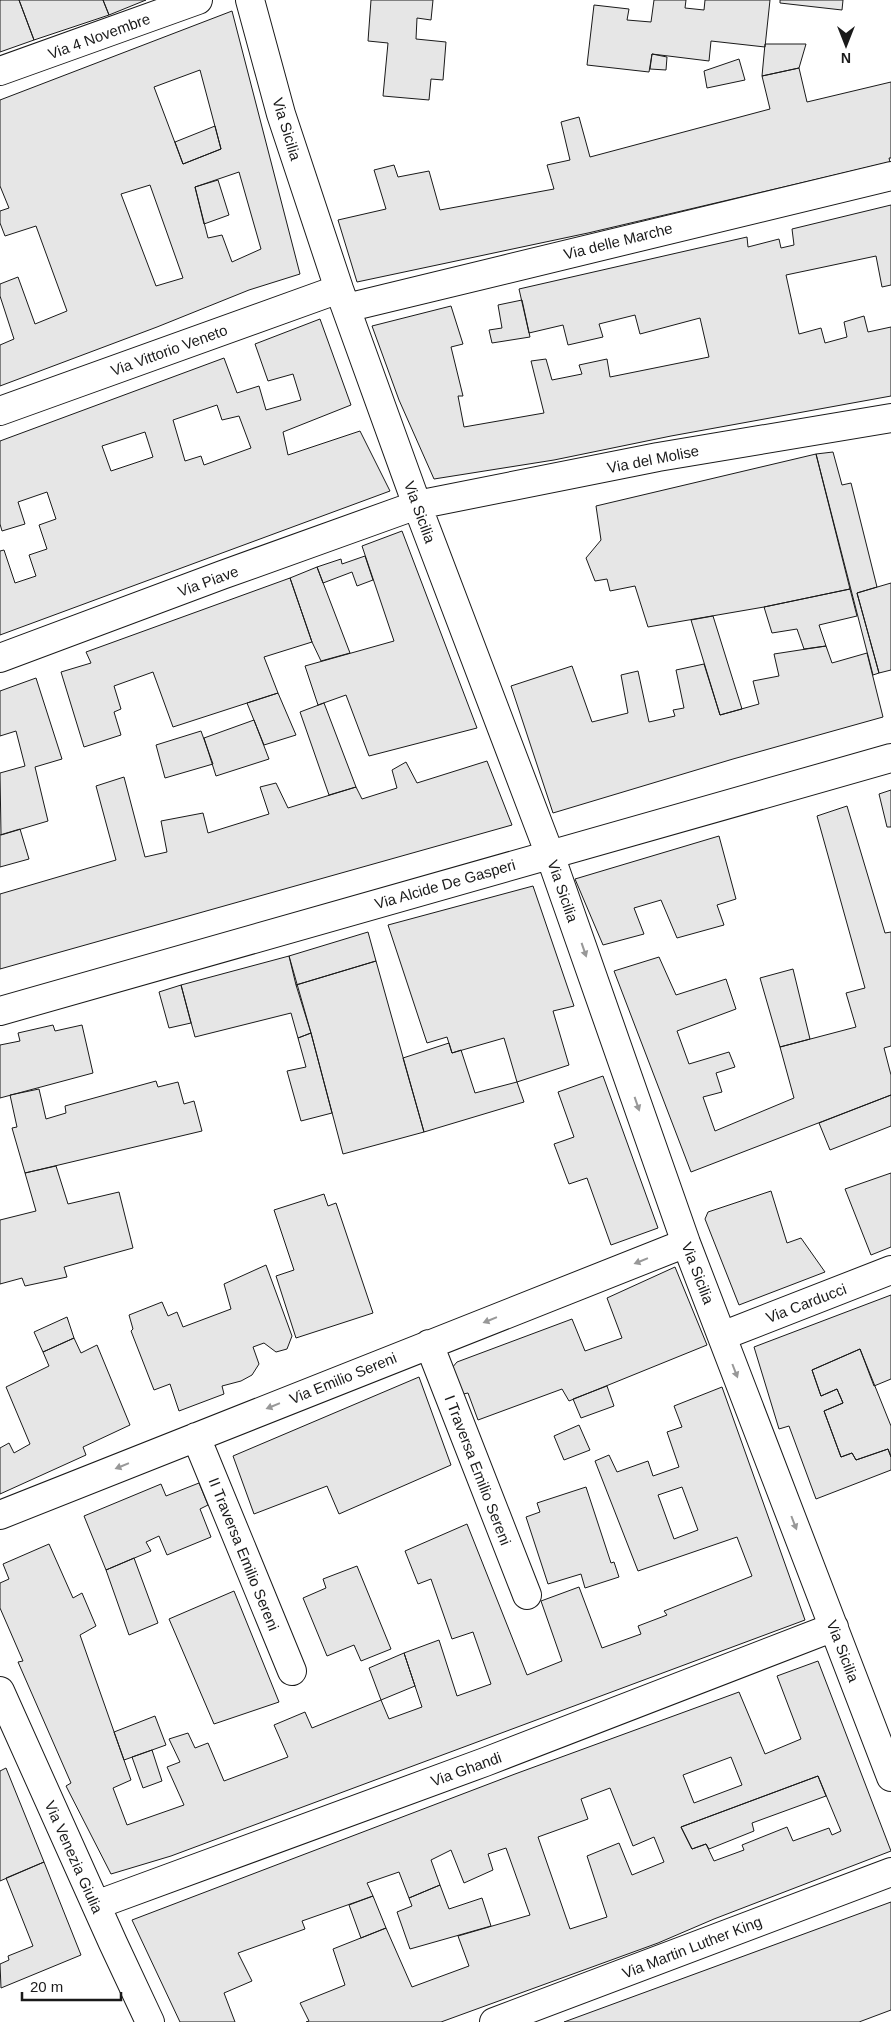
<svg xmlns="http://www.w3.org/2000/svg" width="891" height="2022" viewBox="0 0 891 2022" font-family="Arial,sans-serif">
  <style>
    .building { fill: #e6e6e6; stroke: #1a1a1a; fill-rule: evenodd }
    .lines { fill: none; stroke-linecap: round; stroke-linejoin: round }
    .minor-casing { stroke: #1a1a1a; stroke-width: 30 }
    .minor { stroke: #fff; stroke-width: 28 }
    .oneway { fill: #989898 }
    .labels { text-anchor: middle; dominant-baseline: central; stroke-width: 4; stroke-linejoin: round; paint-order: stroke }
    .street-label { font-size: 15px; fill: #1a1a1a; stroke: #fff }
  </style>
  <rect width="100%" height="100%" fill="#fff"/>
  <path class="building" d="M0,0H19L34,40L0,52Z
    M19,0H103L109,15L34,40Z
    M103,0H146L109,15Z
    M371,0H433L431,20L417,18L416,39L446,42L443,80L431,79L429,100L383,96L388,43L368,41Z
    M654,0H686L685,8L704,10L705,0H770L765,47L711,41L709,61L652,54L649,72L587,65L594,5L629,9L627,20L651,22Z
    M780,0H843L842,10L780,3Z
    M232,11L300,274L249,290L157,327L0,386V345L14,339L0,296V284L18,277L35,324L67,311L36,226L5,236L0,223V211L9,208L0,186V100ZM200,70L221,149L183,164L154,87ZM239,172L261,249L232,262L222,235L208,238L195,187ZM150,185L183,278L156,286L121,194Z
    M765,44H806L799,68L762,76Z
    M652,54L667,57L666,70L650,69Z
    M739,59L745,80L707,88L704,71Z
    M799,68L807,102L891,82V158H889L890,162L588,233L357,282L338,220L386,209L374,170L394,165L398,177L429,171L440,210L554,189L547,165L570,160L561,122L579,117L590,157L770,109L762,76Z
    M215,126L221,149L183,164L175,142Z
    M218,180L229,215L204,224L195,187Z
    M891,205V285L882,287L876,256L786,275L799,334L821,328L825,343L847,337L844,322L864,316L868,332L891,327V396L671,436L554,460L434,479L399,400L372,326L451,306L463,344L451,347L463,396H458L464,427L544,413L531,361L546,359L552,380L582,374L579,365L607,359L610,377L709,357L700,318L640,334L635,315L599,324L603,337L568,345L563,325L529,333L519,289L747,237L748,247L779,239L781,248L794,245L792,229Z
    M522,300L530,337L492,343L489,330L502,328L498,305Z
    M320,319L351,405L283,432L288,455L360,431L390,491L0,635V551L4,550L15,583L36,576L29,555L47,549L39,525L56,519L47,492L18,502L25,524L2,531L0,524V441L224,358L237,393L259,386L266,410L301,400L293,374L268,381L255,344ZM217,405L222,420L239,416L251,448L204,465L201,456L185,461L173,420ZM145,432L153,457L111,471L102,446Z
    M833,452L842,485L851,483L877,587L857,593L879,673L873,675L816,454Z
    M816,454L850,589L764,607L648,627L635,586L610,591L607,579L595,581L586,558L601,540L596,506Z
    M402,531L477,728L369,756L346,695L318,705L305,666L394,641L362,546Z
    M365,556L373,580L357,586L352,572L323,583L317,567L341,559L342,564Z
    M317,567L350,653L321,661L312,642L290,578Z
    M290,578L312,642L264,657L278,693L173,727L153,672L114,686L121,709L114,712L121,735L84,747L61,672L91,663L86,652Z
    M891,583V670L879,673L857,593Z
    M850,589L857,616L819,625L826,646L804,649L797,629L772,633L764,607Z
    M713,616L742,709L720,715L691,620Z
    M826,646L832,663L867,653L883,717L733,759L553,813L511,686L572,666L592,722L628,713L621,675L638,671L649,722L675,716L673,710L684,708L676,670L704,664L720,715L759,704L753,681L779,676L774,654Z
    M36,678L62,759L35,767L48,821L1,835L0,773L25,766L16,731L0,736V691Z
    M278,693L296,735L264,745L247,703Z
    M324,703L356,787L329,795L300,712Z
    M254,720L269,759L216,776L204,738Z
    M201,731L213,764L165,778L156,745Z
    M487,761L512,825L0,969V894L116,860L96,786L124,777L145,857L167,852L161,821L203,813L208,833L269,814L260,787L276,783L288,808L356,787L362,799L397,788L392,770L406,762L417,783Z
    M891,790V827H887L879,794Z
    M847,806L885,933L891,932V1046L884,1048L891,1075V1095L691,1172L614,971L659,957L676,995L726,979L736,1009L677,1031L689,1064L729,1052L735,1067L716,1073L722,1092L703,1097L715,1131L794,1098L780,1047L856,1027L846,993L865,988L817,816Z
    M20,829L29,859L0,867V835Z
    M719,836L736,899L717,905L724,925L677,938L661,900L634,908L644,934L603,945L575,879Z
    M533,886L574,1006L553,1011L569,1065L517,1082L504,1038L452,1053L447,1037L427,1043L388,925Z
    M368,932L376,961L296,985L289,956Z
    M289,956L311,1033L298,1038L291,1013L195,1037L181,985Z
    M376,961L424,1132L343,1154L311,1033L296,985Z
    M793,969L810,1039L780,1047L760,978Z
    M181,985L191,1023L169,1028L159,992Z
    M53,1025L55,1031L82,1025L93,1073L0,1098V1045L20,1041L18,1033Z
    M311,1033L332,1113L301,1121L287,1071L306,1067L298,1038Z
    M449,1043L452,1053L461,1050L475,1093L517,1082L524,1102L424,1132L403,1058Z
    M603,1076L658,1228L611,1245L587,1178L569,1184L554,1144L574,1137L558,1092Z
    M156,1081L158,1087L178,1082L184,1104L194,1101L202,1131L25,1173L12,1128L17,1127L10,1095L39,1089L46,1119L66,1113L65,1106Z
    M891,1095V1126L830,1150L819,1123Z
    M56,1166L68,1204L119,1192L133,1248L64,1267L67,1277L25,1286L22,1278L0,1284V1220L36,1211L25,1173Z
    M891,1173V1247L871,1255L845,1189Z
    M771,1191L787,1243L801,1238L825,1272L739,1305L705,1219L708,1212Z
    M324,1194L328,1206L336,1203L373,1313L296,1338L276,1276L294,1270L274,1210Z
    M266,1265L292,1336L287,1349L276,1352L264,1343L253,1347L259,1364L252,1375L241,1381L222,1386L224,1394L179,1411L170,1384L154,1390L131,1331L133,1329L129,1315L162,1302L168,1316L177,1312L183,1327L231,1309L224,1284Z
    M675,1267L707,1345L569,1401L562,1389L478,1420L468,1393L459,1395L451,1369L457,1362L572,1319L585,1351L622,1338L607,1298Z
    M891,1295V1379L874,1386L860,1349L812,1370L821,1396L837,1389L843,1403L824,1411L841,1457L852,1453L856,1460L888,1449L891,1457V1470L816,1499L789,1426L779,1429L754,1347Z
    M67,1317L74,1338L43,1352L34,1332Z
    M74,1338L81,1353L97,1345L130,1425L83,1447L86,1455L0,1494V1448L9,1443L14,1453L30,1444L6,1387L49,1366L43,1352Z
    M860,1349L891,1426V1457L888,1449L856,1460L852,1453L841,1457L824,1411L843,1403L837,1389L821,1396L812,1370Z
    M419,1377L451,1465L339,1514L327,1486L254,1514L233,1456Z
    M607,1386L614,1406L581,1418L573,1399Z
    M722,1387L805,1620L171,1856L111,1874L66,1786L71,1783L18,1662L23,1661L0,1608V1583L9,1579L3,1564L49,1544L73,1598L82,1593L96,1626L80,1635L131,1780L113,1788L127,1825L184,1805L167,1767L180,1762L169,1739L188,1733L195,1748L208,1743L224,1781L288,1757L274,1725L305,1712L312,1728L381,1700L389,1719L422,1707L404,1653L439,1640L457,1696L491,1684L473,1632L452,1639L431,1579L418,1584L405,1551L467,1524L527,1675L562,1661L541,1601L579,1587L602,1648L641,1634L638,1626L667,1615L664,1611L752,1576L737,1537L638,1571L595,1461L609,1455L617,1472L648,1461L653,1476L679,1467L667,1432L682,1427L674,1406ZM682,1487L698,1530L674,1539L658,1495Z
    M579,1425L590,1450L564,1460L554,1436Z
    M199,1483L208,1505L200,1509L211,1537L167,1555L159,1536L146,1542L151,1551L106,1570L84,1516L161,1484L166,1496Z
    M586,1487L611,1563L614,1562L619,1577L585,1588L581,1574L548,1584L526,1517L540,1512L537,1503Z
    M134,1558L158,1623L129,1635L106,1570Z
    M357,1566L391,1649L361,1661L354,1645L327,1656L303,1598L326,1588L323,1579Z
    M234,1591L279,1702L214,1724L169,1619Z
    M404,1653L415,1686L381,1700L369,1668Z
    M818,1661L891,1851L714,1919L658,1943L441,2022H306L309,2021L300,2003L345,1985L333,1949L386,1928L412,1987L469,1966L458,1936L530,1915L506,1848L488,1854L493,1870L464,1883L451,1850L431,1860L440,1885L409,1898L399,1872L367,1883L373,1896L302,1921L305,1929L238,1953L252,1981L224,1993L235,2022H180L132,1920L515,1774L739,1692L765,1754L801,1739L777,1676ZM731,1757L742,1785L694,1803L683,1775ZM818,1776L841,1831L832,1835L829,1828L793,1841L787,1827L742,1845L744,1850L714,1861L706,1844L692,1849L681,1827ZM610,1788L633,1846L654,1837L664,1862L632,1875L619,1843L587,1856L607,1917L570,1929L538,1837L588,1819L581,1799Z
    M155,1716L166,1745L124,1760L114,1732Z
    M152,1750L162,1781L143,1788L132,1757Z
    M6,1768L44,1862L0,1881V1771Z
    M818,1776L826,1796L752,1823L754,1831L709,1849L706,1844L692,1849L681,1827Z
    M44,1862L81,1955L1,1988L0,1964L9,1960L8,1956L33,1946L6,1878Z
    M440,1885L449,1909L482,1898L491,1926L410,1949L397,1912L412,1906L409,1898Z
    M373,1896L386,1928L361,1938L349,1905Z
    M891,1902V2010L859,2022H564Z"/>
  <g class="lines">
    <g class="minor-casing">
      <path id="minor" d="M250,0L281,114L339,289L417,505L550,855L686,1243L891,1777
        M0,71L198,0
        M346,308L891,176
        M0,411L339,289
        M0,658L222,575L417,505L658,457L891,418
        M0,1011L891,758
        M722,1336L891,1270
        M429,1344L527,1595
        M196,1437L292,1671
        M0,1515L686,1243
        M0,1691L113,1943L150,2022
        M96,1905L485,1762L834,1627
        M494,2022L891,1872"/>
    </g>
    <use href="#minor" class="minor"/>
  </g>
  <defs><path id="oneway-solid" d="M-6-.8H1V-3.2L6.5 0L1 3.2V.8H-6Z" transform="scale(1.25)"/></defs>
  <g class="oneway">
    <use href="#oneway-solid" transform="translate(584 950) rotate(71)"/>
    <use href="#oneway-solid" transform="translate(637 1104) rotate(71)"/>
    <use href="#oneway-solid" transform="translate(641 1261) rotate(158)"/>
    <use href="#oneway-solid" transform="translate(490 1320) rotate(158)"/>
    <use href="#oneway-solid" transform="translate(735 1371) rotate(69)"/>
    <use href="#oneway-solid" transform="translate(273 1406) rotate(158)"/>
    <use href="#oneway-solid" transform="translate(122 1466) rotate(158)"/>
    <use href="#oneway-solid" transform="translate(794 1523) rotate(69)"/>
  </g>
  <g class="labels">
    <g class="street-label">
      <text transform="translate(99 36) rotate(-20)">Via 4 Novembre</text>
      <text transform="translate(287 129) rotate(73)">Via Sicilia</text>
      <text transform="translate(618 241) rotate(-14)">Via delle Marche</text>
      <text transform="translate(169 350) rotate(-20)">Via Vittorio Veneto</text>
      <text transform="translate(653 459) rotate(-11)">Via del Molise</text>
      <text transform="translate(420 512) rotate(70)">Via Sicilia</text>
      <text transform="translate(208 581) rotate(-20)">Via Piave</text>
      <text transform="translate(445 884) rotate(-16)">Via Alcide De Gasperi</text>
      <text transform="translate(563 891) rotate(71)">Via Sicilia</text>
      <text transform="translate(698 1273) rotate(69)">Via Sicilia</text>
      <text transform="translate(806 1303) rotate(-21)">Via Carducci</text>
      <text transform="translate(343 1378) rotate(-22)">Via Emilio Sereni</text>
      <text transform="translate(478 1470) rotate(69)">I Traversa Emilio Sereni</text>
      <text transform="translate(244 1554) rotate(68)">II Traversa Emilio Sereni</text>
      <text transform="translate(843 1651) rotate(69)">Via Sicilia</text>
      <text transform="translate(466 1769) rotate(-20)">Via Ghandi</text>
      <text transform="translate(74 1857) rotate(66)">Via Venezia Giulia</text>
      <text transform="translate(692 1947) rotate(-21)">Via Martin Luther King</text>
    </g>
  </g>
  <g transform="translate(846 45) rotate(180)" stroke="#ffffff" stroke-width="4" paint-order="stroke">
  <path d="M0-4L9 19L0 12L-9 19Z" fill="#1a1a1a"/>
  <text y="-8" font-size="14" font-weight="bold" text-anchor="middle" fill="#1a1a1a">N</text>
  </g>
  <path d="M22 1992v8h99v-8" fill="none" stroke="#1a1a1a" stroke-width="2.5"/>
  <text x="30" y="1992" font-size="15" fill="#1a1a1a" stroke="#ffffff" stroke-width="4" paint-order="stroke">20 m</text>
</svg>
